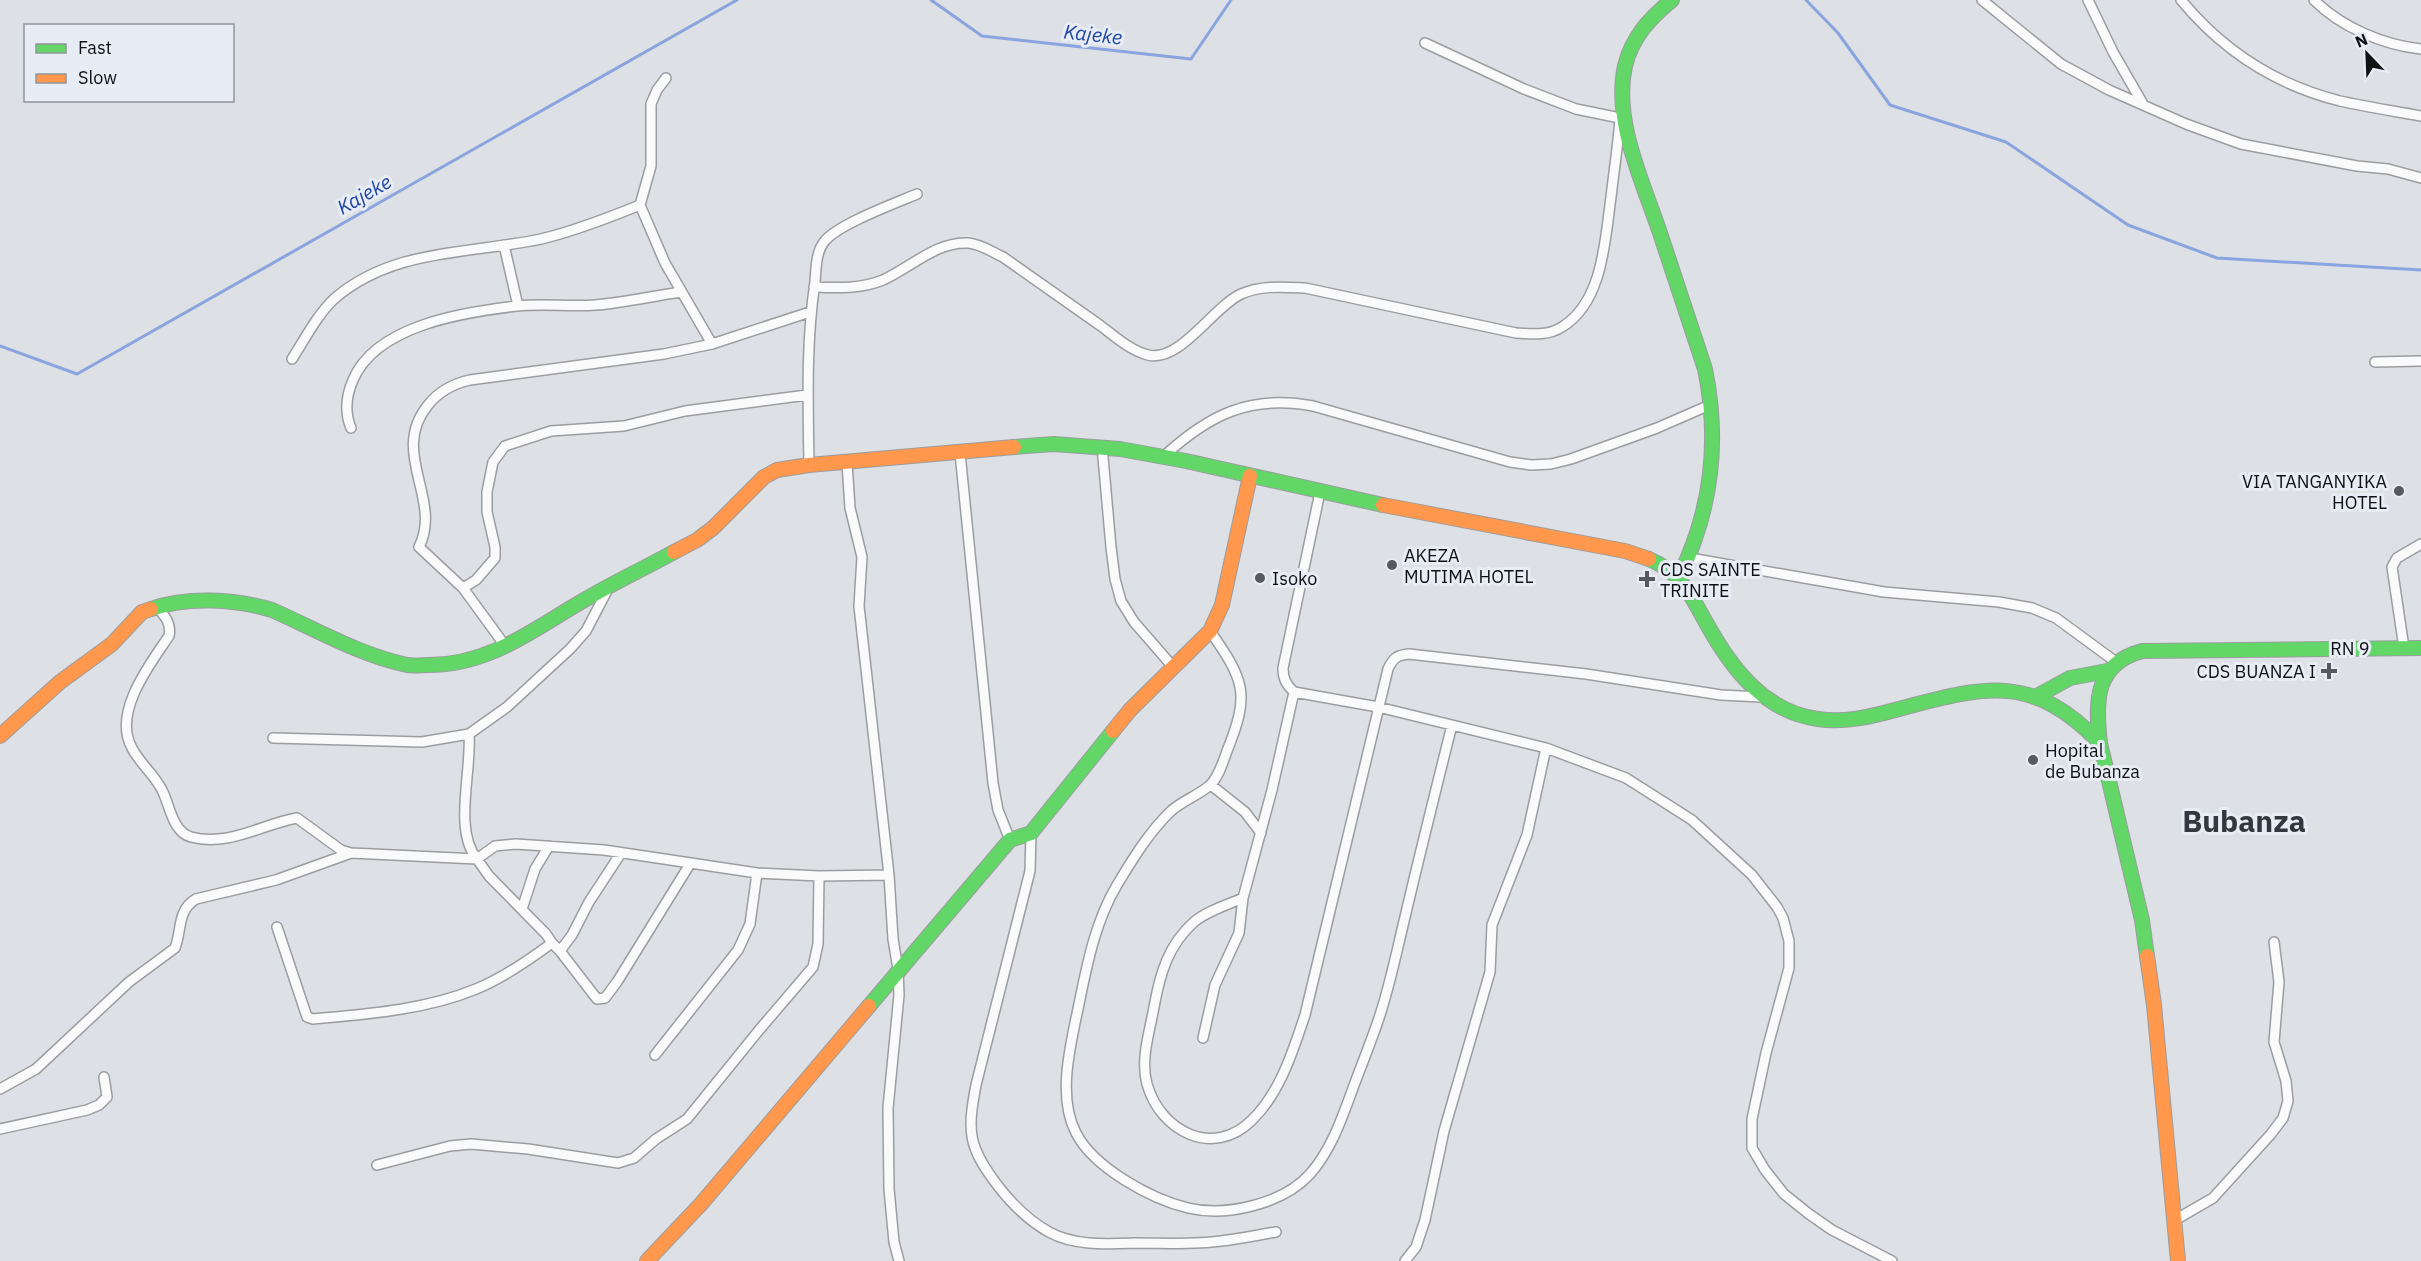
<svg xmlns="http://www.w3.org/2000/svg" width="2421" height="1261" viewBox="0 0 2421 1261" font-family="'IBM Plex Sans',sans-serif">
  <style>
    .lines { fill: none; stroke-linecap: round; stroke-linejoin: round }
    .stream { stroke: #89a4de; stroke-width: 3 }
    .street-casing { stroke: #9b9da0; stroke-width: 12 }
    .fast-casing { stroke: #9b9da0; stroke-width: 16 }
    .slow-casing { stroke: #9b9da0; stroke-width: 16 }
    .street { stroke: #fafafb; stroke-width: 9 }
    .fast { stroke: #63d668; stroke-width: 14 }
    .slow { stroke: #ff974d; stroke-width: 14 }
    .poi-dot { fill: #57595d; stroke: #e7ecf5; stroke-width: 2 }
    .labels { text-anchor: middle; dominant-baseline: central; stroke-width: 6; stroke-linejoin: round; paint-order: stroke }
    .poi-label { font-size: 18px; fill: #0f1114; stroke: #e7ecf5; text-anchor: start }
    .street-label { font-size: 18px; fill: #0f1114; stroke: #e7ecf5 }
    .water-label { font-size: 20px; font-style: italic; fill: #1f47a4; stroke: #e7ecf5 }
    .town-label { font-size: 30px; font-weight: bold; fill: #33383e; stroke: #e7ecf5 }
  </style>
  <rect width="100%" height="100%" fill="#dde0e4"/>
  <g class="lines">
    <path class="stream" d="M931,0L982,36L1191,59L1231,0
      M1806,0L1838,33L1890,105L2006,142L2128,225L2217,258L2421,270
      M0,346L77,374L737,0"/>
    <g class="street-casing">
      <path id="street" d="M1982,0L2061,64L2109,90L2186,124L2241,144L2357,166L2388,169L2421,178
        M2088,0L2113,52L2143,104
        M2181,0C2223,51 2276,85 2340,101C2367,107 2394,111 2421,116
        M2314,0C2341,27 2383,45 2421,49
        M1425,43L1524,89L1576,109L1625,119
        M666,78L657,90L651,104V166L640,205L665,263L712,344
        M504,245L518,306
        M814,287C838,288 861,289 883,280C910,268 937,241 968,243C981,244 992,252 1003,257C1036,280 1068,303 1101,326C1114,336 1131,351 1148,355C1180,363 1213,307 1241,294C1261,285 1284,287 1305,288L1516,333C1532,334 1548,336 1562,327C1603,302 1605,240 1611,197C1614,171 1618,145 1620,119
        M292,359C305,339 317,315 334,299C392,248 471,254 541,239C575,231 608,218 640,205
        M2375,362L2421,361
        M351,428C344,411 346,396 353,380C376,325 465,312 517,306C543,303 569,307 595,305C623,303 652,296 681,292
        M1102,446L1111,547L1115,579L1121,601L1134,622L1174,668
        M960,453L993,783L998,810L1010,840
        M1162,458C1208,415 1250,394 1313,406L1510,462L1531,465L1551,464L1571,459L1657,428L1712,404
        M847,463L850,508L862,557L859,606L889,875L893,939L898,969L899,995L888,1108L889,1189L894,1242L899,1261
        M809,465C808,403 806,342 815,282C816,269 816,252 824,242C836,225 896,203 917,194
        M1320,492L1283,668C1283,679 1286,684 1294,692L1378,707L1546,748L1527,835L1492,925L1490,972L1444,1131L1425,1220L1416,1247L1405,1261
        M1690,558L1884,592L1999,602L2032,608L2056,618L2116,662
        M463,588L476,580L495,558V547L487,512V492L493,462L505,446L551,431L624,426L685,411L807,395
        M156,606C164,615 172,623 169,636C150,664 112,713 132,748C140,764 156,776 163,792C170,807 173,832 191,837C229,847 262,824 297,818L341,850L351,853L477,859L489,876L546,934L552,943
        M1210,631C1245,681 1250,694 1227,751C1223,762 1218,779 1209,786C1197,796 1182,801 1171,811C1149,832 1132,860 1117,885C1092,927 1085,977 1075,1023C1068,1057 1059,1100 1076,1133C1094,1168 1151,1199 1188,1208C1226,1217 1283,1204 1310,1174C1333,1148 1344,1112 1356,1080C1364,1059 1372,1039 1379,1018C1390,985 1397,950 1405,917C1420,853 1436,789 1452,725
        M506,647L463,588L419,547C443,499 389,453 428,405C439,391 452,384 470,380L664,354L712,344L810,312
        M2404,648L2392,567L2397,558L2421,544
        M469,734C472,771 453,830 477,859L495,846L516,844L604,850L757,873L819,876L889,875
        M273,738L422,742L469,734L507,707L570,649L586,631L609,587
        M1546,748L1626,778L1692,820L1752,875L1777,907L1783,918L1789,941V968L1766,1053L1752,1119V1148L1765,1170L1784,1194L1809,1214L1832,1230L1892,1261
        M1211,785L1245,812L1261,833
        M1031,833L1030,871L976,1085C967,1132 968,1147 998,1186C1012,1204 1029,1221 1049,1232C1074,1246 1107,1244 1134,1243C1163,1243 1193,1245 1221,1241C1239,1239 1258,1235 1276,1232
        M1243,898L1272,790L1294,692
        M522,909L535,869L549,846
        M277,927L307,1017L313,1019C368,1014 425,1010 476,989C503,978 529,960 552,943L560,951L572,935L589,902L621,853
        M560,951L597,999L605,998L617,982L690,864
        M1203,1038L1215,985L1239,933L1243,898C1227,905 1207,911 1194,922C1168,945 1160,974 1154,1007C1150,1031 1140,1059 1147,1084C1160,1131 1213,1159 1252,1120C1280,1093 1293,1051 1305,1015L1388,669C1393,658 1397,655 1409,654L1586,674L1721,695L1761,697
        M655,1055L738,950L750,924L757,873
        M0,1089L36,1069L129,982L175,948C182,930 177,910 196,899L276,880L351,853
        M0,1129L87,1110L99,1105L107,1097L104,1077
        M377,1165L450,1146L471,1144L528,1149L618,1163L634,1158L656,1139L687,1119L760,1029L813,967L818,944L819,876
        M2175,1220L2213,1198L2271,1134L2283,1118L2288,1101L2286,1081L2274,1042L2279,982L2274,942"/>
    </g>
    <g class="fast-casing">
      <path id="fast" d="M1672,0C1650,18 1632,37 1625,66C1613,120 1642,180 1659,230C1674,276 1690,323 1705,369C1720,442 1712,510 1679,577
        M1014,447L1054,444L1120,449L1186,461L1383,505
        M1649,559C1682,573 1691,596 1708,626C1732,669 1765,712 1818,719C1843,723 1870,717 1895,710C1983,687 2031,671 2100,743
        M151,609C188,596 235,599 272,610C315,629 360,655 407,665C414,666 422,665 429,665C491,665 535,628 586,599C615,582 645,568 674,552
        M2037,696L2070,678L2107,671
        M2147,956L2142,920L2100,743C2095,701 2095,664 2142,651L2421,648
        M869,1006L1010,840L1031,833L1113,731"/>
    </g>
    <g class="slow-casing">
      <path id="slow" d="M1383,505L1625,551L1649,559
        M674,552L697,540L713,528L764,477L777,470L809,465L1014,447
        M1113,731L1130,710L1210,631L1222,605L1250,476
        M0,736L60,682L112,644L142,612L151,609
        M2147,956L2154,1005L2178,1261
        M647,1261L701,1204L869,1006"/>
    </g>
    <use href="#street" class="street"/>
    <use href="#fast" class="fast"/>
    <use href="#slow" class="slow"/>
  </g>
  <g class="poi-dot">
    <circle cx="2399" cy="491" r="6"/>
    <circle cx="1392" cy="565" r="6"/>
    <circle cx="1260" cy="578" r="6"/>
    <path d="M1644 570h6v6h6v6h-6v6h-6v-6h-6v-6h6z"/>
    <path d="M2326 662h6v6h6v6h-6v6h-6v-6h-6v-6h6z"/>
    <circle cx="2033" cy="760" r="6"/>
  </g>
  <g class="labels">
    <g class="poi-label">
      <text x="2387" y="481" text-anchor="end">VIA TANGANYIKA<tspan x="2387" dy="21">HOTEL</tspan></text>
      <text x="1404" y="555">AKEZA<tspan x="1404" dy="21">MUTIMA HOTEL</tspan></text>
      <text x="1660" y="569">CDS SAINTE<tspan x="1660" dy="21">TRINITE</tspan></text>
      <text x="1272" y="578">Isoko</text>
      <text x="2316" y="671" text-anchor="end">CDS BUANZA I</text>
      <text x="2045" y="750">Hopital<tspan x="2045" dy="21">de Bubanza</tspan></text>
    </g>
    <g class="street-label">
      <text x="2350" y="648">RN 9</text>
    </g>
    <g class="water-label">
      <text transform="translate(1093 34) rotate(6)">Kajeke</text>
      <text transform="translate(364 194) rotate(-30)">Kajeke</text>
    </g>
    <g class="town-label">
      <text x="2244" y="820">Bubanza</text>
    </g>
  </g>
  <rect x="24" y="24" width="210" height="78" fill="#e7ecf5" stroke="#91949b" stroke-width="1.5"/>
  <rect x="36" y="44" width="30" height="9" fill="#63d668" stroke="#91949b" stroke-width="1.5"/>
  <text x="78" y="54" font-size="18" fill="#0f1114">Fast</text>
  <rect x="36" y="74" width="30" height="9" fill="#ff974d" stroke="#91949b" stroke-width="1.5"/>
  <text x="78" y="84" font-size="18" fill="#0f1114">Slow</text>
  <g transform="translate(2367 54) rotate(337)" stroke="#e7ecf5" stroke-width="4.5" paint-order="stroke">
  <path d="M0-4.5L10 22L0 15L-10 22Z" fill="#0f1114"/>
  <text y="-9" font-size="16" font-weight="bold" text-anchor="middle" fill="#0f1114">N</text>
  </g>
</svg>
